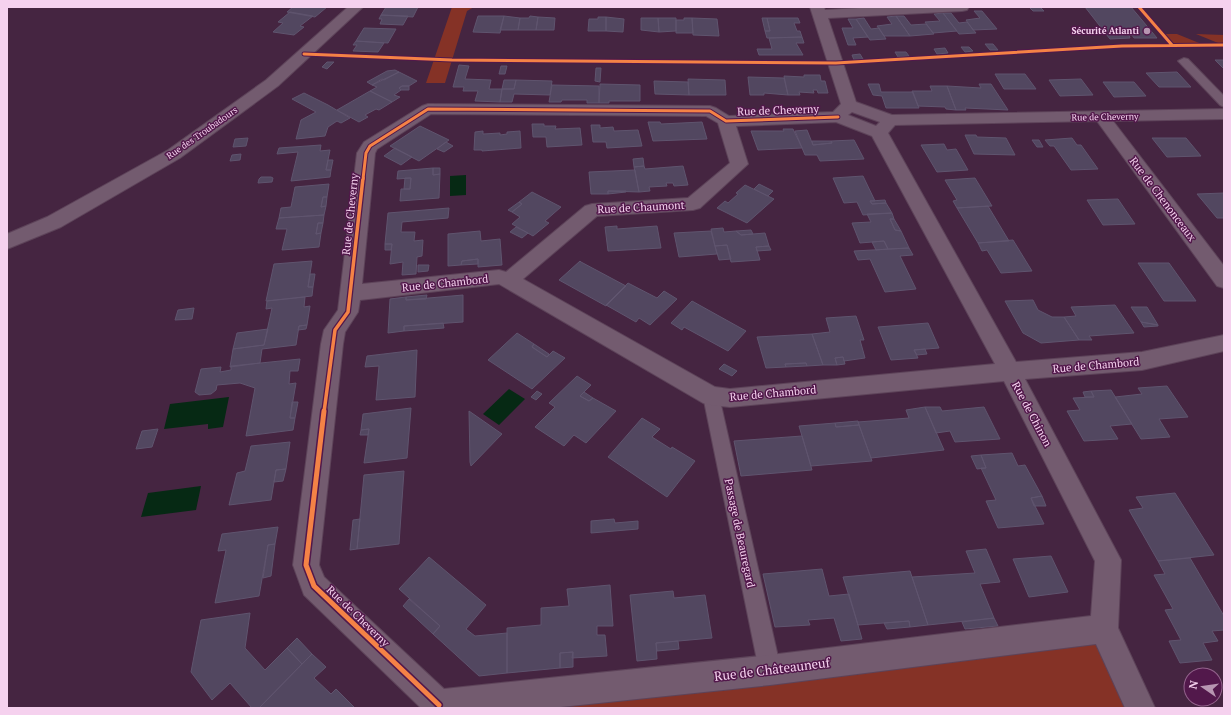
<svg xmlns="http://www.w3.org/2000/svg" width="1231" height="715" viewBox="0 0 1231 715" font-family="'PT Serif',serif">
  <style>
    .green { fill: #853226 }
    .water { fill: #062914 }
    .building { fill: #524760; stroke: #5f546e }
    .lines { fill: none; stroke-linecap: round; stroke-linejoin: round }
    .service-casing { stroke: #5d4359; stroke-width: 2 }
    .minor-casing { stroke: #5d4359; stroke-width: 2 }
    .service { fill: #735b6f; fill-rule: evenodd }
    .minor { fill: #735b6f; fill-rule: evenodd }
    .cycleway-far2-casing { stroke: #52184b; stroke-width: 5 }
    .cycleway-far1-casing { stroke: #52184b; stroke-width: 6 }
    .cycleway-casing { stroke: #52184b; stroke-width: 8 }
    .cycleway-far2 { stroke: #f48246; stroke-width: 3 }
    .cycleway-far1 { stroke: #f48246; stroke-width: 3.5 }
    .cycleway { stroke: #f48246; stroke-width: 5 }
    .poi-dot { fill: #b795b1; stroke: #52184b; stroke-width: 1.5 }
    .labels { text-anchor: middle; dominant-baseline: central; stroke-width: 3; stroke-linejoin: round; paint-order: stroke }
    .far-poi-label { font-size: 9px; font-weight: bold; fill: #f5d1ee; stroke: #52184b; text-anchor: end }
    .far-street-label { font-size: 9px; fill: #f5d1ee; stroke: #52184b }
    .street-label { font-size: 11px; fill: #f5d1ee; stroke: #52184b }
    .near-street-label { font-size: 13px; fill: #f5d1ee; stroke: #52184b }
  </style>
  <rect width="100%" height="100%" fill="#452541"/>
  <path class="green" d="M452,7H474L467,11L445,83H426Z
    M1165,34H1177L1204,45H1175Z
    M1196,34L1224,35V45H1223Z
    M1104,629L1140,708H439Z"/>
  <path class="water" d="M466,175V195L450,196V176Z
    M509,389L525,399L499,425L483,414Z
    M229,397L223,427L208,429V424L164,429L170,404Z
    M201,486L196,510L141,517L148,493Z"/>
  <path class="building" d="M293,7H327L315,17L287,12Z
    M386,7H418L413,17L381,15Z
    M1029,7H1040L1044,11H1033Z
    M1085,7H1131L1157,38H1134L1132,35H1129L1130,38L1110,39Z
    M974,11H982L997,29L973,30L966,20L980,18Z
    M290,12L313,16L300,26L304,27L294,35L273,32L283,23L278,22Z
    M943,13L957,31L933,33L925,22L940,21L934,14Z
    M943,13H951L959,23L967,22L976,33L959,34Z
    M381,15L408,16L403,25L380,24L382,19H379Z
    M478,16H504L500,33L473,32Z
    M504,16L520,18L518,30H500Z
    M530,16L538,17L536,30H518L520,18H529Z
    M896,16L910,36H884L877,26L892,24L887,17Z
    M896,16H904L911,25L926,24L934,34L910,36Z
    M538,17L555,18L554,30H536Z
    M598,17H606V31H588L589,19H598Z
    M606,17L624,19L623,32L606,31Z
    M641,18H658L659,32L641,30Z
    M658,18H676V31L659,32Z
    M684,18H692L693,33H676V20H684Z
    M692,18L717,19L719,36L693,35Z
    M762,18H767L770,31H765Z
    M767,18H798L800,23H794L797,31H800L802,37L767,38L765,31H770Z
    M864,18L871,29L879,28L886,39L870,40L856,19Z
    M848,19H856L868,37L853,38L856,45H848L842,28H853Z
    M364,28L396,29L388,43L356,41Z
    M802,37L804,43H796L803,55H759L757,49H772L769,38Z
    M356,41L384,43L378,52L353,51L357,45H353Z
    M985,44H993L998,50H990Z
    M961,47H969L973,51L965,52Z
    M945,48L948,53L937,54L934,49Z
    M895,52H906L909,56L898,57Z
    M860,54L863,59L854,60L852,55Z
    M1215,60H1224V69Z
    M327,62H334L327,69L322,67Z
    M459,65L469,66L465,79L491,80L489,89H502L500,102L475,101L478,91H463L464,87H453Z
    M501,66H507L505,74H499Z
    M596,68H601L600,82L595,81Z
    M395,70L399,72L384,80L382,79L372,85L367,82L387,71Z
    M399,72L417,81L409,86H402L399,88L401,90L394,95L400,97L392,102L370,91L377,87L372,85Z
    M1177,72L1191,87H1159L1146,73Z
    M995,74H1025L1036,89H1004Z
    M804,75H820L821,81H825L828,93H818L817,90H813L814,93L799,92L800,95H788L784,76L804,77Z
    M748,77L784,78L788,95L764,93V95H750Z
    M688,79L725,80L726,95H689Z
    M1081,79L1093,95L1060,96L1049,80Z
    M504,80H516L514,89H502Z
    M516,80L552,81L550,95L514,94L512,102H500L502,89H514Z
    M654,81L688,82L689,95L655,94Z
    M1103,82H1134L1146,96L1114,97Z
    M600,84L640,85V101H609V103H599Z
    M868,84H879L881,92H913L919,108H886L882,96L873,95Z
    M979,84H991L1008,110L965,108L966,110H956L947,86L981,88Z
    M552,85L599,86V103H587V100H562L561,102H549Z
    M402,86H409V90H401L399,88Z
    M930,86H947L956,110L946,109L945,107L918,106L912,91H932Z
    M370,91L392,102L379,110L376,109L365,115L368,117L359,122L337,110Z
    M304,93L328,105L350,118L341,123L337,121L328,127L325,136L296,139L301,120L316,112L292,99Z
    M648,122H660L661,124L702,122L707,139L653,141Z
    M532,124H544V126H556L555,129L580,128L582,145L547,147L546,137H533Z
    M591,125H600V128L613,127L614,131L638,130L642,146L607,148L606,142H593Z
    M420,126L449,140L419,161L390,146Z
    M783,129H793L802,148L758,150L751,131H784Z
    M807,130L813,145L832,143L831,141L854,140L864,159L820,161L817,155H805L795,131Z
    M483,131V134L500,133V135L507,134V132L520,131L521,148L482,151V150H474L475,132Z
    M965,135H976L977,137L1006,138L1015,155L974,154Z
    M248,138L246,146L233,147L235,139Z
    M1072,138L1077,145H1081L1098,169L1071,170L1054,146H1050L1045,140Z
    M1152,138H1186L1201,156L1167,157Z
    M1032,140H1039L1043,147H1037Z
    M812,141H831L832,143L813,145Z
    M446,142L453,146L444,152L437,149Z
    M944,144L947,150L956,149L968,170L937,172L921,145Z
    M321,145L320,151L330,150L326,170H331L330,177L291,181L298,152L277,154L279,148Z
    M395,148L412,157L401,165L384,156Z
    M241,154L240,160L230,161L232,155Z
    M643,158L644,166L634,167L633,159Z
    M328,160H333L331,170H326Z
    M644,166L645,169L683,166L688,185L674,186L673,183H666L667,186L649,187L650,191L639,192L634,167Z
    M433,168V175L440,174L439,198L400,201L401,189H410L411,178L397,179L398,171Z
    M433,168H440V174L433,175Z
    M635,170L639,192L608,191V194H591L589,172Z
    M863,176L875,201H870L872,204L886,203L892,213L863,215L857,202L844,203L833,178Z
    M261,177H271L273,178L272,182L258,183L259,179Z
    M405,178H411L410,189H404Z
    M975,178L992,206L957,208L953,201L957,200L945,180Z
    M329,184L327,197H323L321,207L326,206L324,215L279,218L281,208L291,207L295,187Z
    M759,184L773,191L768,196L754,189Z
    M745,185L774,199L747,223L717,208L725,201L728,203L738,194L736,193Z
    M608,191H626V192L608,194Z
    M532,192L561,207L545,221L549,223L533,236L512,224L520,217L512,212L522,204L519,202Z
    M1224,193V218H1217L1197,194Z
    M323,197H327L326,206L321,207Z
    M1118,199L1135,224L1103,225L1087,200Z
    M885,200L886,203L872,204L870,201Z
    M519,202L522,204L512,212L508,210Z
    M988,206L1009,241L978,243L957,208Z
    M449,208L448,218L402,222L401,232H415L414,241L423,240L422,256L417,257L416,274L402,275L403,262L390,264L392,244H385L388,213Z
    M892,213L894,219H890L895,230L901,231L909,248L888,249L884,241L860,243L852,223L871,222L867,214Z
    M324,215L323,223H318L316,234L321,233L319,247L282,250L287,229H276L279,218Z
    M890,219H894L901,231L895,230Z
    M318,223H323L321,233L316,234Z
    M617,226V229L657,226L661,248L608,251L605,227Z
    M516,227L528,233L522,238L510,232Z
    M723,228L724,232L736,231L741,235L765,233L769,246L756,247L760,260L731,262L727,245L715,246L711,229Z
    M751,230L753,234L741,235L736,231Z
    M480,231L481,241L500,239L502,265L478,267V259L462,261L461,265L448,266V234Z
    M711,231L717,254L679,257L674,233Z
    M1013,240L1032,271L1001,273L987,250L982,251L978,243Z
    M884,241L888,249L876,250L872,242Z
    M385,244H392L391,250H385Z
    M727,245L731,259L719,260L715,246Z
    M769,246L771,250L757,251L756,247Z
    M909,248L913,255L900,256L916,289L885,292L870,259L858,260L854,251Z
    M478,259V264L461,265L462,261Z
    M312,261L308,287H313L312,296L266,301L274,264Z
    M580,261L581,262L626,286L606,306L559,280Z
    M1138,263H1169L1196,301H1164Z
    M418,265H429L428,271L418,272Z
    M310,274H315L313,287H308Z
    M628,283L657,298L664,291L677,299L650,325L639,318L636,322L606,305Z
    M427,295L426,299L406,300V297Z
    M463,295V322L404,326V331L388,333L390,299L406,297V300Z
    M305,297L304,307L310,306L307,325L299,326L296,345L262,349L260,363L230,367L233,349L264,345L272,308L266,309L267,301Z
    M1033,300L1038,310L1052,317H1064L1079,340L1041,343L1023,333L1005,301Z
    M692,301L746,331L728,351L684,327L682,330L671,323Z
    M1115,305L1134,333L1089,336L1092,340H1079L1064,317L1076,316L1071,307Z
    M1131,307H1147L1158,325L1141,322Z
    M194,308L192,319L175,320L178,310Z
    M856,316L864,340H860L865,358L844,361L843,357L835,358L837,365H823L812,334L830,332L826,318Z
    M1141,322L1158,325V326L1144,327Z
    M443,323L444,328L404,331V326Z
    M928,323L939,348L914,350L918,358L891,360L878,327Z
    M307,325L306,329L298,330L299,326Z
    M268,329L264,345L233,349L237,333Z
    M517,333L534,344L532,347L547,357L553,351L565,358L532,389L488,360Z
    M812,334L823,365L807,366L806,363L785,364L786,367L766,368L757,337Z
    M534,344L549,354L547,357L532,347Z
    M925,349L927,354L917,355L914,350Z
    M417,350L415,397L376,400L379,366L365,367L367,356Z
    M843,357L845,364L837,365L835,358Z
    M300,359L298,371H290L289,384L296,383L290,418H295L293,430L246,436L255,388L240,383L217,385L216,390L211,394L199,395L195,392L201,369L221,367L220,372L231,370V366Z
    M806,363L807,366L786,367L785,364Z
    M724,364L737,371L732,376L719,369Z
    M577,376L591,385L580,396L589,401L593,398L616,411L586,443L574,435L564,446L535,427L555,407L549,403Z
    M1167,386L1188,417L1159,419L1170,437L1141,439L1115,397L1142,394L1138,388Z
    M1111,390L1132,424L1110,426L1118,439L1084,441L1067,411L1080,410L1073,398L1094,397L1091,391Z
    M537,391L542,394L536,400L531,397Z
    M1091,391L1094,397H1085L1083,392Z
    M584,392L593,398L589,401L580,396Z
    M292,402H298L295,418H290Z
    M925,407L944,450L871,458L858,422L909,418L906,410Z
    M925,407H940L942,411L984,407L1000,439L955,442L950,431L936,433Z
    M411,408L407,458L364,463L369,429L361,430L363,414Z
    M469,411L502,434L471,466L470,462Z
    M642,418L660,429L652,437L671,449L672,447L695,461L667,497L608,457Z
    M858,421L859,425L836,427L835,423Z
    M835,423L836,427L859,425L872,461L811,466L799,426Z
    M158,429L152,447L136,449L142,431Z
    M369,429L368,435H360L361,430Z
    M802,436L812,470L741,476L734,441Z
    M290,442L286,469L276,470L271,500L229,505L237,473L245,471L251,446Z
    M1012,453L1018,466L1025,465L1042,496L1031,498L1044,524L998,528L986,501L996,500L981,468H986L981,455Z
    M981,455L986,468L977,469L971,456Z
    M286,469L283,481L274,482L276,470Z
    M404,471L399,544L357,549L364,475Z
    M1175,493L1214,555L1158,561L1129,510L1143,508L1136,497Z
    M1042,496L1046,506H1034L1031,498Z
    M360,519L357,549L350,550L353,520Z
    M614,519L615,523L638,521V529L591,533V521Z
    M278,527L275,544L268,545L259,596L215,603L226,550L218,551L222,534Z
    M275,544L271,576L263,578L268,545Z
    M986,549L1000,582L980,584L994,618L928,625L912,577L975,573L966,551Z
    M1051,556L1068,592L1029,597L1013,559Z
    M429,557L486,605L466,629L475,636L507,633V673L479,676L433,634L440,626L399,589Z
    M1190,558L1224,616V630L1212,631L1218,641L1203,643L1212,660L1180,663L1169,641L1181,640L1165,610L1173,609L1154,575L1165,574L1158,561Z
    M822,569L829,596L849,594L862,639L841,641L834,618L808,620L810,625L775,627L763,574Z
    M910,571L928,625L910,627L909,621L858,625L843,577Z
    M610,585L613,626H597V635H605L607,656L572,658L573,652L560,653V668L507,673V628L541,625V608L569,606L567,589Z
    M673,591L674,598L705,595L712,638L656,643L657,659L637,661L630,595Z
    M409,599L440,626L433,634L403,606Z
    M250,613L245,648L265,670L287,648L302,664L259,708H252L230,683L212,700L191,672L201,620Z
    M994,618L998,626L965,629L962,622Z
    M909,621L910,627L887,629L884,623Z
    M297,638L312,654L302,664L287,648Z
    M678,641L679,649L657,651L656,643Z
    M573,652V667L560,668V653Z
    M312,654L326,667L314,678L331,694L336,689L355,708H259Z"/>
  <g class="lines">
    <g class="service-casing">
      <path id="service" d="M1184,58L1188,59L1224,96V107L1220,105L1180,63L1178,61Z
        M711,389L717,391L719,396L781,670L778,678L770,681L762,678L759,670L703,396L705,391Z"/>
    </g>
    <g class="minor-casing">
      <path id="minor" d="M348,7H363L278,86L180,158L61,227L7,249V234L47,217L168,150L266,80Z
        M810,7H824L825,10L876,7H969L967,10L962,11L828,18L856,102L892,115L1224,109V119L1113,121L1224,266V288L1217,286L1097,121L895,125L888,133L1016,362L1142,352L1224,335V351L1142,370L1025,379L1121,560L1118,628L1155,708H1125L1096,644L770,685L551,708H421L304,595L293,565L321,344L324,330L338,310L357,153L364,142L422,106L428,104L710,106L716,108L729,116L833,112L841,104ZM852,112L880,122L876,126L848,115ZM431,114L706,116L718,123L730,163L688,198L592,204L585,206L506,272L499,270L362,284L375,153L377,149ZM836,122L872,136L995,364L730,389L715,387L523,279L597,216L693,210L700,208L748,164L736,126ZM499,284L703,403L711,405L730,407L1004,381L1095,561L1091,616L770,655L444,689L324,577L319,565L343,344L345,332L358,312L360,300Z"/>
    </g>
    <use href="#service" class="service"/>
    <use href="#minor" class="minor"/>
    <g class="cycleway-far2-casing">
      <path id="cycleway-far2" d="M1139,7L1172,45
        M304,54L452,60L836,63L1122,46L1224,45
        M363,179L366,153L370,146L428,109L710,111L726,121L838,117"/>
    </g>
    <g class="cycleway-far1-casing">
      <path id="cycleway-far1" d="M324,412L335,330L348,312L363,178"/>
    </g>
    <g class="cycleway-casing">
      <path id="cycleway" d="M324,411L306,565L314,586L439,705"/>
    </g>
    <use href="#cycleway-far2" class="cycleway-far2"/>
    <use href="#cycleway-far1" class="cycleway-far1"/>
    <use href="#cycleway" class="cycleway"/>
  </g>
  <circle class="poi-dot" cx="1147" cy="31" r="4"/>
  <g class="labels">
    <g class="far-poi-label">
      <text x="1139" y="31">Sécurité Atlanti</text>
    </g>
    <g class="far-street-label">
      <text transform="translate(1105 117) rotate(-1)">Rue de Cheverny</text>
      <text transform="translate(202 133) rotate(-35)">Rue des Troubadours</text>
    </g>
    <g class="street-label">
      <text transform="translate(778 110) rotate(-2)">Rue de Cheverny</text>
      <text transform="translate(1163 199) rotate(53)">Rue de Chenonceaux</text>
      <text transform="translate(641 207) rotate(-3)">Rue de Chaumont</text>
      <text transform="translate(350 214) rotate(-84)">Rue de Cheverny</text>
      <text transform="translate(445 283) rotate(-6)">Rue de Chambord</text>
      <text transform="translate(1096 365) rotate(-5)">Rue de Chambord</text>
      <text transform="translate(773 393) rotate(-5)">Rue de Chambord</text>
      <text transform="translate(1032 414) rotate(62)">Rue de Chinon</text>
      <text transform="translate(740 533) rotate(78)">Passage de Beauregard</text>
      <text transform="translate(358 616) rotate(44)">Rue de Cheverny</text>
    </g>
    <g class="near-street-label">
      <text transform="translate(772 669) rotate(-7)">Rue de Châteauneuf</text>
    </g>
  </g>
  <rect width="1231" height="715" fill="none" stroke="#f5d1ee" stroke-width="16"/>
  <g transform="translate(1203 687) rotate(283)"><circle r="19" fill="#52184b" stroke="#93628c"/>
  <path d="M0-3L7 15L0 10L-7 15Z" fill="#b795b1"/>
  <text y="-6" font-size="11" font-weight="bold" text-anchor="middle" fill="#f5d1ee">N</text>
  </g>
</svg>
